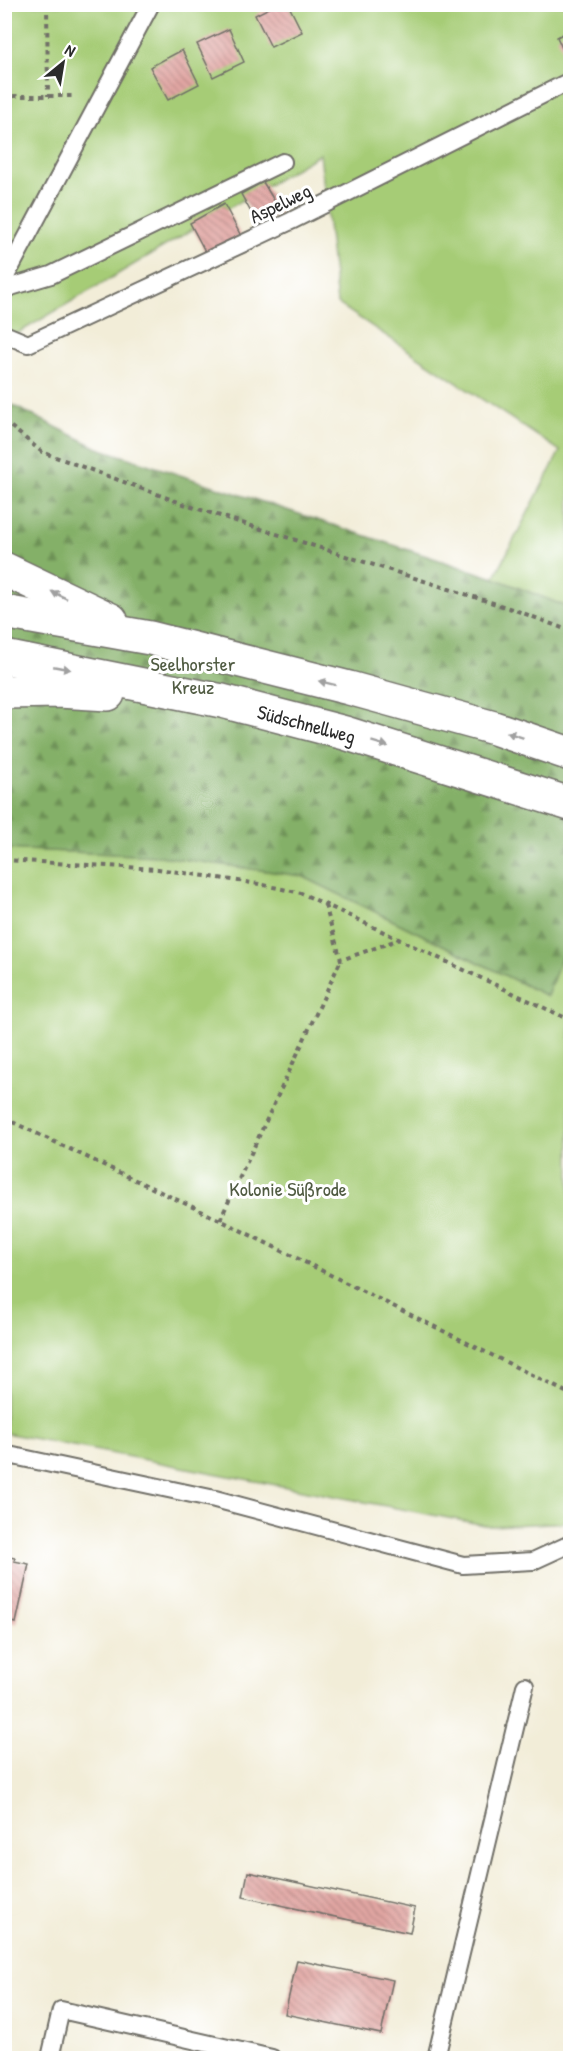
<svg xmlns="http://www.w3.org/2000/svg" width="575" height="2063" viewBox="0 0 575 2063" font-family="'Patrick Hand',sans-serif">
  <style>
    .green { fill: #a6cc76; stroke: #687c50; stroke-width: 1.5 }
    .forest { fill: url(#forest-firs); stroke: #586e49; stroke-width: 1.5 }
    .building { fill: url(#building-back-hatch) }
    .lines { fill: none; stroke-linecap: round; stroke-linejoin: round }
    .service-casing { stroke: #716f68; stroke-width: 20 }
    .trunk-casing { stroke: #716f68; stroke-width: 36 }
    .path { stroke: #716f68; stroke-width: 4; stroke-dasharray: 4.5 4.5; stroke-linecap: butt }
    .service { stroke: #fff; stroke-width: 16 }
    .trunk { stroke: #fff; stroke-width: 33 }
    .oneway { fill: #a0a0a0 }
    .labels { text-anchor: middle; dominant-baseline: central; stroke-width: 6; stroke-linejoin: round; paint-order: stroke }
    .street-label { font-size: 20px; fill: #2b2b2b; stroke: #fff }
    .park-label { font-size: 20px; fill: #505b42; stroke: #fff }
  </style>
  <defs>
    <pattern id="forest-firs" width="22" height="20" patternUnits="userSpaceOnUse" patternTransform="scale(1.5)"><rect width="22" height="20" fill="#84b067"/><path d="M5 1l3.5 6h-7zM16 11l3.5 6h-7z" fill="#6c8f55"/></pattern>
    <pattern id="building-back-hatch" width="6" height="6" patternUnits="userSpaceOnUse" patternTransform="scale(1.5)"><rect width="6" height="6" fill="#e1a6a3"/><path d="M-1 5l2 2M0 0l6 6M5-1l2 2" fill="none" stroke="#b78785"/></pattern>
  </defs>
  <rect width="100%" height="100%" fill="#fff"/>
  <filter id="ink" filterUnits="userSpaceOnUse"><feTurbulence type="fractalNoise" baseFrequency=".0167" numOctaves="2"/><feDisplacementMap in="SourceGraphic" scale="12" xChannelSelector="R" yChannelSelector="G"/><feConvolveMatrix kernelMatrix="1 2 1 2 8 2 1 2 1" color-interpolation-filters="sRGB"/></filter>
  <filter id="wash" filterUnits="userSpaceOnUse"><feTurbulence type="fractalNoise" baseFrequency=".008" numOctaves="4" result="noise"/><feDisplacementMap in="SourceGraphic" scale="24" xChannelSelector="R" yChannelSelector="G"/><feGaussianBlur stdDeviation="1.35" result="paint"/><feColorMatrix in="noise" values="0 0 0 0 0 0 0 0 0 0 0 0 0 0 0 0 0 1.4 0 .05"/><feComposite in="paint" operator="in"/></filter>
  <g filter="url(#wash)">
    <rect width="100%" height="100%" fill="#f2edd8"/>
    <path class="green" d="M4,5H570V608L494,578L560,451L337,303L320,154L5,341Z
      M5,849L160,856L302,876L547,996L570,934V1522L490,1526L5,1433Z"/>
    <path class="forest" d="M4,401L98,448L494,578L570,608V934L547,996L302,876L160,856L5,849Z"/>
    <g id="blocks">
      <path class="building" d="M277,4H288L302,32L271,47L255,15Z
        M229,29L244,62L213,77L197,44Z
        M570,30V65L557,37Z
        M182,50L199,84L168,100L150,67Z
        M263,182L281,212L258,225L241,194Z
        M224,204L241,236L207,255L190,223Z
        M4,1556L15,1558L14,1561L29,1564L16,1623L4,1620Z
        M248,1872L415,1908L410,1933L243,1897Z
        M297,1960L393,1980L381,2034L285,2014Z"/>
    </g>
  </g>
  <g filter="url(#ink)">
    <use href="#blocks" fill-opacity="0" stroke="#716f68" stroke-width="1.5"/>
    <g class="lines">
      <g class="service-casing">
        <path id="service" d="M4,280L151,4
          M4,289L51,275L283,162
          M4,334L28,344L291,221L570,81
          M4,1454L215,1499L463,1565L533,1561L570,1544
          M50,2058L61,2010L272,2058
          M436,2058L525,1686"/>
      </g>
      <g class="trunk-casing">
        <g id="trunk">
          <path d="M4,569L111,620"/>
          <path d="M4,612L150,638L349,688L494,728L570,754"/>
          <path id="s1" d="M4,657L222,701L345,733L570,804"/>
          <path d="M4,692L59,691L108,694"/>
        </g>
      </g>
      <path class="path" d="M47,4L48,96
        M4,96H76
        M4,421L42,452L192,507L515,610L570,631
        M4,860L158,869L259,884L301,893L570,1020
        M325,905L341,960L400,939
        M4,1118L220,1220L570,1394
        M220,1220L341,960"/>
      <use href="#service" class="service"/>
      <use href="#trunk" class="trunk"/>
    </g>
    <defs><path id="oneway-solid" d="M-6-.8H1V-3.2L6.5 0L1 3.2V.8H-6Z" transform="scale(1.5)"/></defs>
    <g class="oneway">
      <use href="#oneway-solid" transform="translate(59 595) rotate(-154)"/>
      <use href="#oneway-solid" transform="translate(62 668) rotate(11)"/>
      <use href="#oneway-solid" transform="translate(327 683) rotate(-166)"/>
      <use href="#oneway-solid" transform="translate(515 735) rotate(-161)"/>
      <use href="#oneway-solid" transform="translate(380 744) rotate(17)"/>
    </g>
  </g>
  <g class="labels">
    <g class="street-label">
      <text transform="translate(280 203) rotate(-26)">Aspelweg</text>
      <text stroke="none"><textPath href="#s1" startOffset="310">Südschnellweg</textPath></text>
    </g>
    <g class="park-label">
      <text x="193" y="663">Seelhorster<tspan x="193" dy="23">Kreuz</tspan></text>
      <text x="288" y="1188">Kolonie Süßrode</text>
    </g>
  </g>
  <rect width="575" height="2063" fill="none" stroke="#fff" stroke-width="24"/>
  <g transform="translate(63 63) rotate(30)" stroke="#ffffff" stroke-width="4.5" paint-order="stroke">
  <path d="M0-4.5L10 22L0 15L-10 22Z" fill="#2b2b2b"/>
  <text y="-9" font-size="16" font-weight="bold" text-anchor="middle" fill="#2b2b2b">N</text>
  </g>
</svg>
